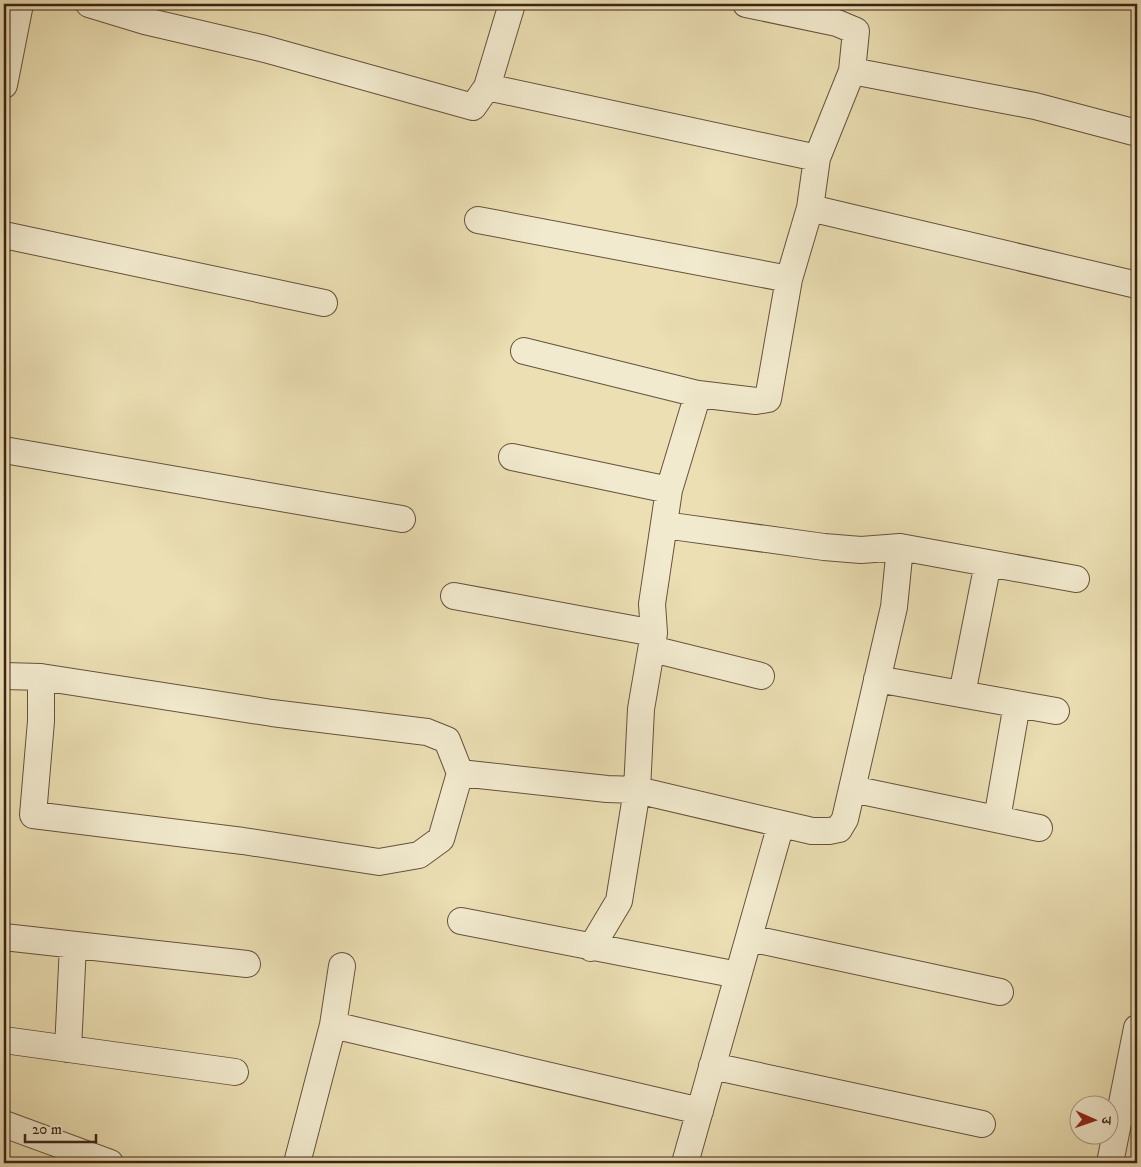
<svg xmlns="http://www.w3.org/2000/svg" width="1141" height="1167" viewBox="0 0 1141 1167" font-family="'IM FELL DW Pica','Noto Serif Devanagari',serif">
  <style>
    .lines { fill: none; stroke-linecap: round; stroke-linejoin: round }
    .minor-casing { stroke: #66523c; stroke-width: 28 }
    .minor { stroke: #f2eace; stroke-width: 26 }
  </style>
  <rect width="100%" height="100%" fill="#ebdfb3"/>
  <filter id="stains"><feTurbulence type="fractalNoise" baseFrequency=".004" numOctaves="4"/><feColorMatrix values="0 0 0 0 .2 0 0 0 0 .09 0 0 0 0 .02 0 0 0 .5 -.17"/></filter>
  <radialGradient id="worn" r=".72"><stop offset=".6" stop-color="#630" stop-opacity="0"/><stop offset="1" stop-color="#630" stop-opacity=".3"/></radialGradient>
  <g class="lines">
    <g class="minor-casing">
      <path id="minor" d="M89,4L145,21L265,49L473,107L487,87L512,4
        M852,71L1035,106L1137,133
        M4,85L20,4
        M487,87L817,158
        M810,208L1137,285
        M478,220L789,279
        M4,235L324,303
        M524,351L698,394L756,401L768,399L789,279L810,208L817,158L852,71L856,31L837,23L746,4
        M698,394L669,490L652,604L654,633L641,709L637,790L812,831H829L839,829L845,819L894,607L900,547
        M4,450L402,519
        M512,457L669,490
        M664,525L824,547L861,550L900,547L1076,579
        M454,596L654,633
        M652,649L761,676
        M4,676L41,677L272,713L427,732L447,740L460,773L607,789L637,790L619,901L591,948
        M41,677V721L33,815L243,841L379,862L419,855L441,839L460,773
        M877,679L1056,711
        M962,694L988,563
        M852,789L1039,828
        M997,819L1017,704
        M461,921L738,975
        M4,937L247,964
        M749,938L1000,992
        M333,1025L700,1111
        M4,1040L235,1072
        M68,1049L73,945
        M712,1066L982,1124
        M4,1124L110,1163
        M297,1163L333,1025L342,966
        M685,1163L781,824
        M1110,1163L1137,1028"/>
    </g>
    <use href="#minor" class="minor"/>
  </g>
  <rect width="1141" height="1167" fill="none" stroke="#ebdfb3" stroke-width="20"/>
  <rect x="5" y="5" width="1131" height="1157" fill="none" stroke="#3a2315" stroke-width="2.5"/>
  <rect x="10" y="10" width="1121" height="1147" fill="none" stroke="#3a2315"/>
  <g transform="translate(1094 1120) rotate(92)"><circle r="24" fill="#f2eace" stroke="#a89a84"/>
  <path d="M0-4L9 19L0 12L-9 19Z" fill="#8f2418"/>
  <text y="-8" font-size="14" font-weight="bold" text-anchor="middle" fill="#3a2315">उ</text>
  </g>
  <path d="M25 1134v8h71v-8" fill="none" stroke="#3a2315" stroke-width="2.5"/>
  <text x="32" y="1134" font-size="15" fill="#3a2315" stroke="#f2eace" stroke-width="4" paint-order="stroke">20 m</text>
  <rect width="100%" height="100%" filter="url(#stains)"/>
  <rect width="100%" height="100%" fill="url(#worn)"/>
</svg>
